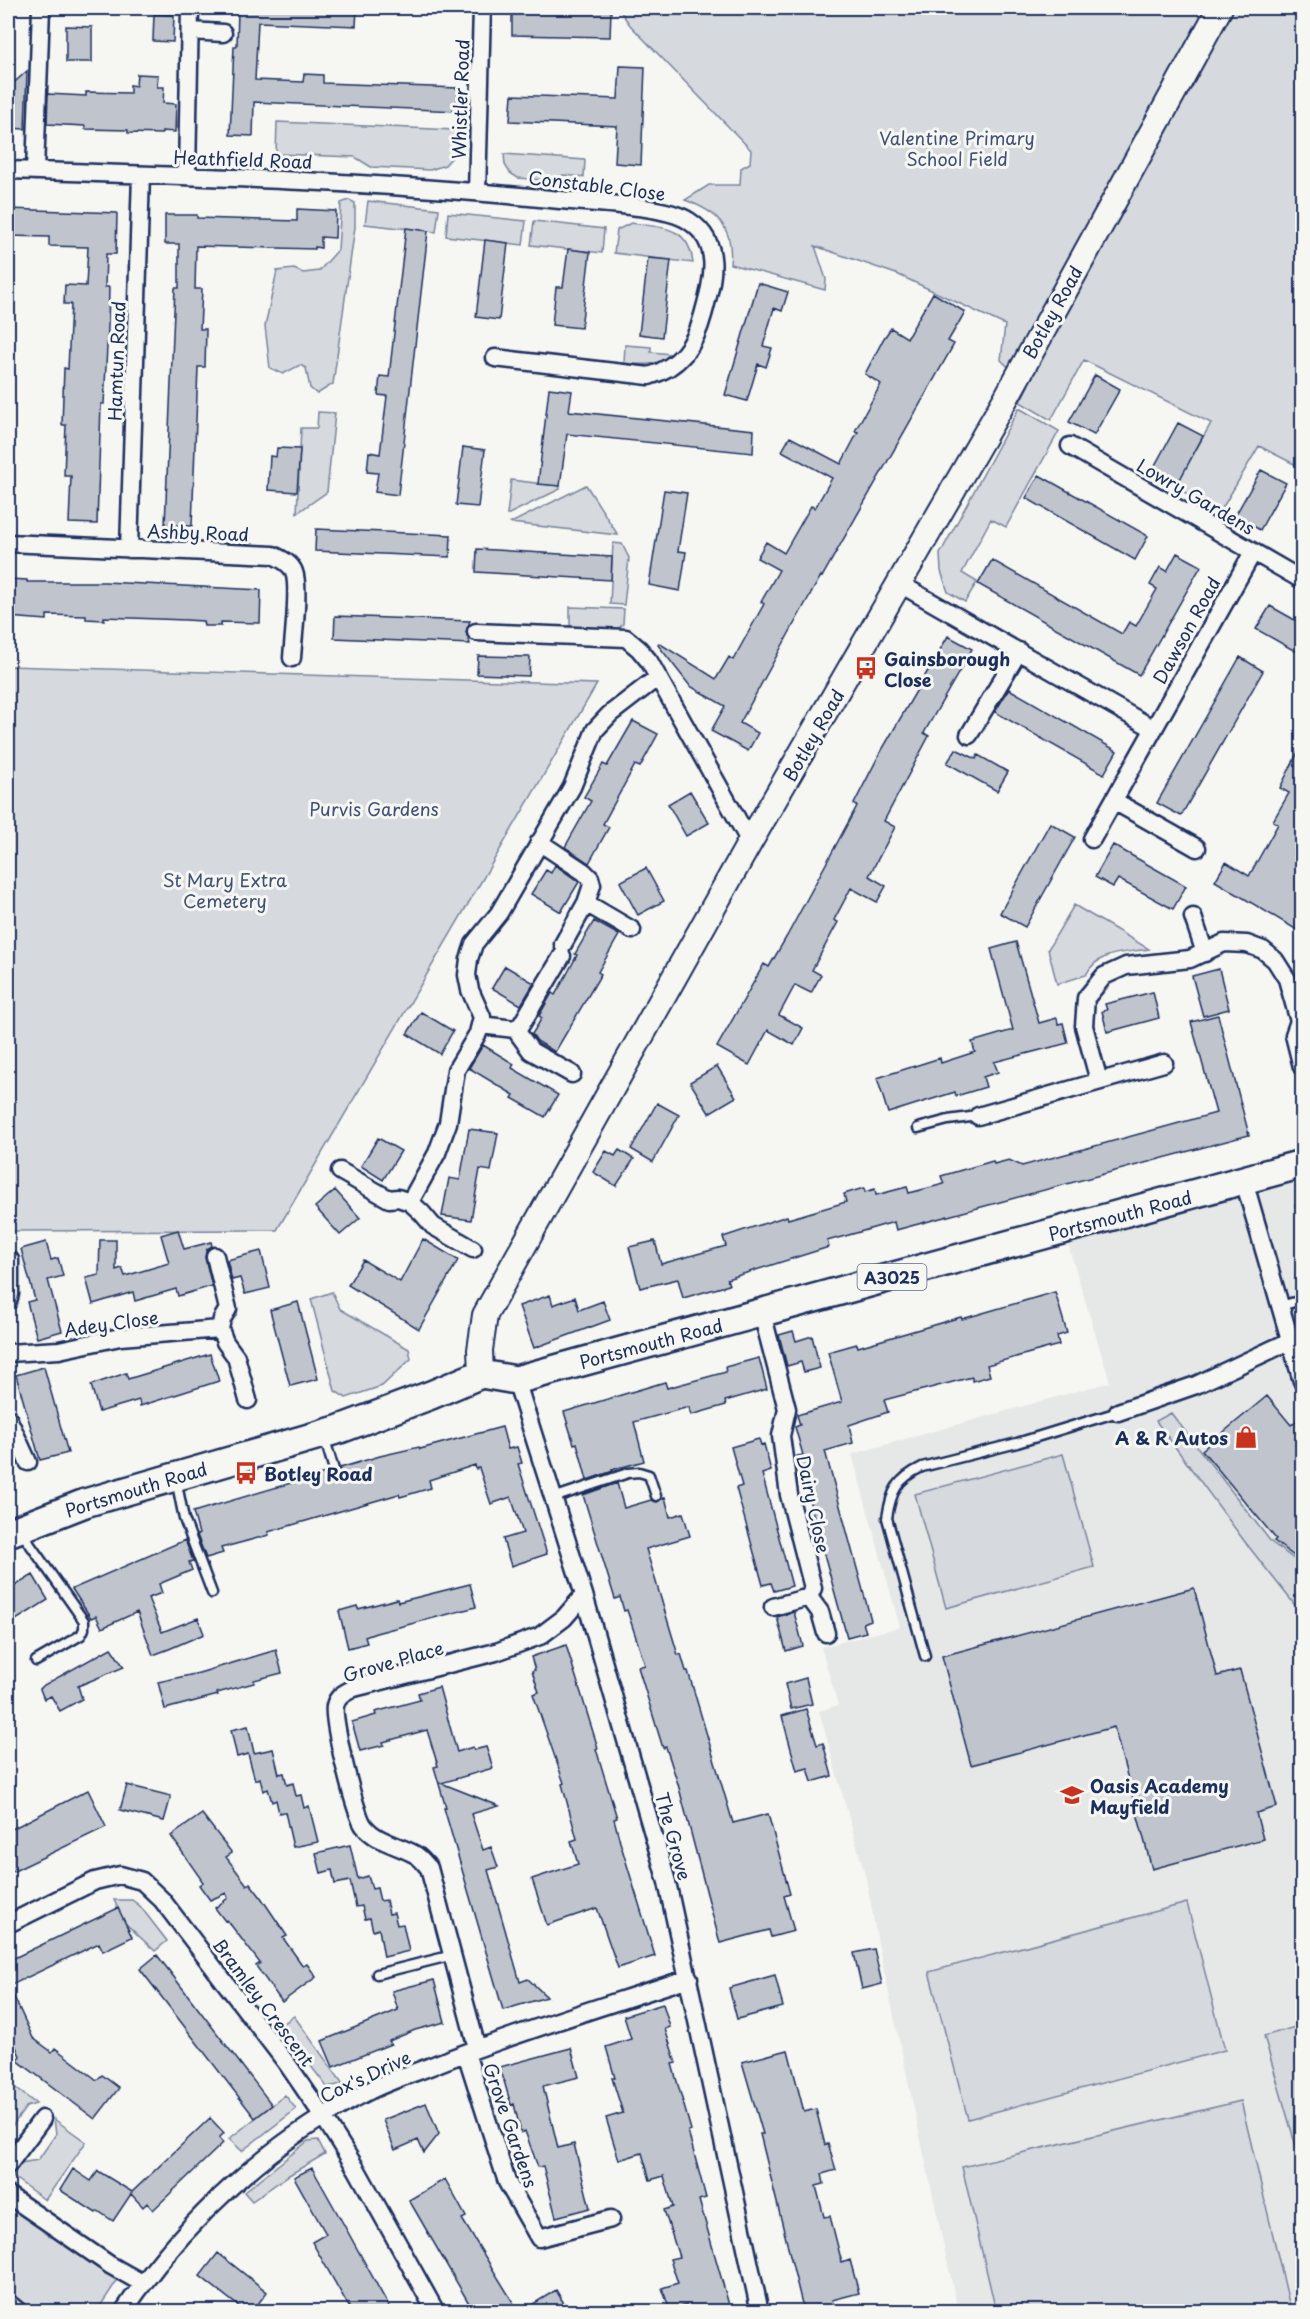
<svg xmlns="http://www.w3.org/2000/svg" width="1310" height="2319" viewBox="0 0 1310 2319" font-family="'Playpen Sans',sans-serif">
  <style>
    .built { fill: #e6e7e7 }
    .green { fill: #d6d9dd; stroke: #78849e; stroke-width: 1.5 }
    .building { fill: #c0c4cd; stroke: #1b2f5e; stroke-width: 1.5 }
    .lines { fill: none; stroke-linecap: round; stroke-linejoin: round }
    .service-casing { stroke: #1b2f5e; stroke-width: 13 }
    .minor-casing { stroke: #1b2f5e; stroke-width: 21 }
    .secondary-casing { stroke: #1b2f5e; stroke-width: 28 }
    .primary-casing { stroke: #1b2f5e; stroke-width: 32 }
    .service { stroke: #f6f6f2; stroke-width: 8 }
    .minor { stroke: #f6f6f2; stroke-width: 16 }
    .secondary { stroke: #f6f6f2; stroke-width: 24 }
    .primary { stroke: #f6f6f2; stroke-width: 27 }
    .labels { text-anchor: middle; dominant-baseline: central; stroke-width: 6; stroke-linejoin: round; paint-order: stroke }
    .shield { fill: #f6f6f2; stroke: #5d6b8a; stroke-width: 1.5 }
    .shield-label { font-size: 16px; font-weight: bold; fill: #1b2f5e }
    .street-label { font-size: 18px; fill: #1b2f5e; stroke: #f6f6f2 }
    .park-label { font-size: 18px; fill: #405177; stroke: #f6f6f2 }
    .poi-label { font-size: 18px; font-weight: bold; fill: #1b2f5e; stroke: #f6f6f2; text-anchor: start }
  </style>
  <rect width="100%" height="100%" fill="#f6f6f2"/>
  <filter id="ink" filterUnits="userSpaceOnUse"><feTurbulence type="fractalNoise" baseFrequency=".0167" numOctaves="2"/><feDisplacementMap in="SourceGraphic" scale="12" xChannelSelector="R" yChannelSelector="G"/><feConvolveMatrix kernelMatrix="1 2 1 2 8 2 1 2 1" color-interpolation-filters="sRGB"/></filter>
  <g filter="url(#ink)">
    <path class="built" d="M1302,1168V1565L1271,1542L1171,1413L1245,1542L1302,1614V2311H958L878,1943L866,1878L819,1711L838,1705L821,1647L900,1627L852,1454L1110,1382L1066,1238Z"/>
    <path class="green" d="M618,8H1302V468L1259,446L1220,512L1175,487L1211,423L1084,360L1051,420L1020,402L1028,386L1001,360L1005,325L899,275L815,246L826,279L825,290L730,264C734,227 718,212 685,200L709,185H740L741,168L750,163L751,150L630,25Z
      M277,122L455,130L454,155L445,165L430,170L371,167L355,157L276,154Z
      M504,154L585,160L584,177L563,175L555,181L518,178L510,173L505,165Z
      M349,200L355,203V227L333,384L317,394L310,388L306,368L300,365L283,374L270,368L265,326L277,271L294,269L303,273L319,271L338,250L341,203Z
      M368,201L439,209L436,232L365,224Z
      M448,213L526,221L523,245L446,236Z
      M534,221L604,229L602,253L531,245Z
      M631,223C661,228 689,225 693,263L614,253L617,230Z
      M625,345L651,347V352L672,354C656,367 642,365 624,363Z
      M1019,408L1059,431L1006,527L991,519L962,573L977,582L965,602L948,592L941,571L940,554Z
      M318,412L335,413L327,492L297,513L301,428H317Z
      M511,480L560,486V489L507,515Z
      M586,485L618,535L511,523Z
      M613,543L622,544L629,558L624,605L610,604Z
      M570,607L624,609L623,624L618,629L570,627Z
      M8,666L597,684L277,1230L8,1231Z
      M1074,905L1149,949C1126,953 1097,951 1086,975L1057,984L1048,949Z
      M332,1292L340,1309L409,1349L411,1359L382,1386L346,1398L335,1391L311,1299Z
      M1171,1413L1271,1542L1302,1565V1614L1245,1542L1156,1421Z
      M1063,1454L1094,1567L946,1608L915,1494Z
      M114,1900H132L140,1906L167,1941L155,1951L125,1923Z
      M1187,1903L1225,2050L968,2119L929,1972Z
      M294,2016L343,2084L327,2087L280,2026Z
      M1302,2025V2167L1264,2036Z
      M8,2082L36,2104L26,2107L8,2132Z
      M285,2095L296,2109L242,2151L229,2139Z
      M1241,2101L1291,2311H996L962,2167Z
      M54,2119L86,2142L45,2200L13,2177L14,2168L20,2163L38,2160L56,2134Z
      M318,2140L325,2154L289,2175L252,2201L244,2192L308,2141Z
      M8,2203L118,2279L97,2311H34L8,2292Z"/>
    <path class="building" d="M251,8H357L356,26L258,22L255,80L303,82L304,74L323,75V83L458,88L457,111L254,102L253,136L230,135L234,46H237L238,10H251Z
      M512,8L611,10L610,37L512,35Z
      M154,14L174,15L173,42L153,41Z
      M66,26L92,27V62H66Z
      M620,66L645,67L641,165L615,163L617,126L510,121L512,95L618,99Z
      M27,71L25,129L8,128V88Z
      M137,74L158,75L157,87H164L163,103L176,104L175,132L162,131V134L128,133V130L85,129V126L47,124L48,94L86,96V92L130,93V85L136,86Z
      M9,209L117,213L116,254H106L105,287H109L108,327L104,404H101L97,524L69,523L71,476H64L66,425H62L64,368L68,369L71,304H64L65,285L86,286L88,247L49,246V237L9,236Z
      M297,209L336,211L335,238L321,237V248L315,247V249L196,246L195,289H202L200,329H206L205,367H198L192,526L165,525L175,288H179V244H165V215H197V218L297,221Z
      M406,228L428,231L398,495L375,492L378,473L367,472L369,452L380,454L387,396L378,395L380,376L389,377Z
      M485,240L508,243L499,320L476,317Z
      M568,249L590,252L581,328L552,325L556,287H563Z
      M648,258L671,260L662,337L639,334Z
      M758,283L788,292L782,311L774,308L763,346L772,348L766,367L758,364L747,401L725,395Z
      M933,293L965,312L948,341L954,344L822,577L821,576L805,604L740,723L758,733L748,751L711,731L725,706L690,686L658,645L659,643L716,679L729,657L733,660L764,604L761,602L779,570L757,558L766,542L784,553L811,506L815,508L832,478L782,451L790,437L841,464L858,432L855,431L881,384L865,374L884,338L891,328L907,338Z
      M1095,375L1120,389L1094,435L1069,422Z
      M549,388L572,391L569,411L754,430L753,453L567,434L560,486L538,484Z
      M1178,423L1203,436L1178,483L1153,469Z
      M463,447L485,450L478,507L456,505Z
      M277,448L300,449L297,492L268,490L270,456L276,457Z
      M1261,470L1286,483L1260,530L1235,516Z
      M1039,475L1148,536L1135,560L1026,498Z
      M664,490L687,493L678,551L686,552L680,591L649,585Z
      M316,529L451,535L450,557L315,551Z
      M477,549L612,557L611,580L476,572Z
      M1177,553L1201,566L1139,675L978,584L992,560L1122,634L1129,622L1136,626L1157,589L1150,585L1160,567L1167,571Z
      M8,579L27,580V582H105L261,590L260,623L221,622V626H204L203,621L186,620L104,617V620L86,619V616L47,615V620L8,617Z
      M1270,606L1302,624V655L1256,629Z
      M335,616L470,621L466,632L470,644L334,638Z
      M948,636L972,649L924,733L929,736L884,821L895,827L869,876L886,886L877,902L851,888L834,920L838,922L812,970L821,975L811,993L795,985L779,1015L803,1028L794,1045L768,1030L749,1065L717,1047L764,964L769,967L787,936L857,806L854,804L879,755Z
      M478,656L530,657L529,676L477,674Z
      M1240,657L1263,671L1181,816L1157,803Z
      M1009,689L1117,751L1104,774L995,712Z
      M633,721L658,734L640,767L635,765L603,824L609,827L589,863L565,847L591,801L584,797L603,764L607,766Z
      M1302,744V933L1215,881L1226,862L1249,876L1278,824L1273,821L1289,793L1280,788Z
      M956,749L976,759L978,755L1008,772L997,791L947,763Z
      M690,791L709,823L686,836L668,804Z
      M1050,823L1075,837L1025,927L1000,913Z
      M1113,845L1186,886L1173,909L1118,879L1113,887L1095,877Z
      M555,865L579,882L561,912L531,894L546,870L551,873Z
      M646,868L664,901L638,915L620,882Z
      M594,921L619,935L598,972L601,974L555,1052L537,1041L532,1034L542,1018L539,1016L552,993L555,995L566,976L577,955L575,954Z
      M1016,942L1039,1023L1057,1018L1058,1024L1063,1023L1068,1043L994,1062L998,1072L983,1077L986,1087L956,1096L955,1092L888,1113L877,1078L940,1058L941,1063L975,1052L972,1042L1013,1030L991,949Z
      M505,966L534,983L521,1005L492,988Z
      M1219,969L1229,1009L1203,1016L1192,976Z
      M1153,992L1159,1018L1107,1032L1102,1011L1107,1010L1105,1004Z
      M421,1012L453,1031L440,1054L407,1034Z
      M1218,1015L1249,1135L896,1230L894,1222L856,1233L827,1241L829,1247L727,1279L729,1285L683,1298L678,1279L640,1288L629,1247L655,1241L661,1264L726,1246L723,1237L787,1216L788,1219L846,1202L844,1194L864,1188L865,1192L875,1189L876,1195L907,1187L909,1193L944,1184L941,1176L993,1161L994,1164L1009,1160L1022,1166L1216,1113L1191,1022Z
      M483,1045L514,1064L512,1068L558,1095L545,1117L512,1098L514,1095L469,1068Z
      M717,1066L736,1097L709,1113L690,1082Z
      M657,1103L679,1115L653,1162L631,1149Z
      M469,1129L498,1133L491,1171L480,1169L471,1220L442,1216L449,1178L460,1180Z
      M378,1138L401,1151L383,1180L361,1166Z
      M619,1150L634,1159L616,1186L593,1172L606,1151L615,1156Z
      M335,1190L360,1218L340,1235L315,1207Z
      M178,1230L184,1249L211,1242L212,1246L207,1249L205,1258L212,1286L178,1296L176,1289L135,1301L133,1292L93,1304L86,1278L99,1275L100,1240H116V1270L122,1268L125,1276L169,1263L161,1235Z
      M423,1239L458,1260L419,1329L348,1285L363,1260L400,1282Z
      M46,1242L51,1260L58,1258L63,1276L48,1280L62,1331L37,1338L27,1302L35,1300L21,1249Z
      M261,1251L270,1288L245,1294L240,1278L232,1280L227,1260Z
      M1055,1292L1067,1333L1057,1336L1059,1345L987,1365L990,1376L972,1381V1377L884,1400L888,1412L849,1425L853,1443L825,1451L871,1620L863,1623L866,1632L847,1637L797,1456L803,1455L795,1427L800,1425L797,1415L842,1402L828,1352L857,1344L858,1347L961,1317L962,1319Z
      M550,1295L553,1305L575,1297L579,1310L603,1301L610,1320L534,1348L519,1306Z
      M298,1302L318,1379L290,1386L270,1310Z
      M793,1331L796,1341L812,1336L820,1368L804,1372L801,1362L787,1366L779,1335Z
      M210,1354L219,1381L140,1406L139,1400L99,1412L91,1385L126,1373L128,1379Z
      M759,1358L767,1389L725,1401L726,1405L691,1415L689,1407L634,1422L644,1461L612,1470L613,1471L587,1480L577,1443L574,1444L564,1412L665,1382L667,1388L726,1372L725,1367Z
      M44,1367L68,1453L40,1460L16,1375Z
      M1267,1396L1291,1425L1302,1416V1562L1274,1541L1276,1539L1202,1450Z
      M502,1427L508,1449L517,1447L522,1463L518,1464L547,1554L511,1566L503,1539L523,1533L511,1497L491,1504L479,1468L476,1469L475,1465L429,1480L431,1488L400,1497L399,1494L268,1532L269,1535L221,1548L223,1553L206,1558L197,1535L199,1534L193,1512L328,1472L332,1476H336L340,1468L380,1456L419,1447L420,1449Z
      M759,1439L761,1445L764,1444L771,1471L762,1474L792,1586L774,1591L771,1583L763,1585L736,1488L742,1486L731,1447Z
      M617,1483L624,1508L651,1500L657,1502L665,1497L670,1517L683,1513L690,1536L646,1549L678,1655L681,1654L686,1671H688L733,1823L768,1814L790,1894L784,1896L794,1931L771,1937L769,1930L720,1943L678,1784L666,1747L663,1748L638,1667L645,1665L627,1610L624,1611L620,1597L615,1599L583,1495Z
      M185,1540L193,1561L189,1562L192,1570L159,1584L162,1593L148,1598L162,1632L198,1618L204,1634L169,1649L153,1655L137,1612L102,1628L96,1616L91,1618L72,1589Z
      M33,1575L48,1600L8,1625V1590Z
      M470,1584L476,1607L376,1633L365,1637L367,1643L348,1648L339,1611L357,1606L358,1609L397,1599L398,1602Z
      M1194,1588L1217,1676L1240,1670L1277,1807L1256,1813L1263,1839L1152,1869L1114,1727L971,1765L942,1656Z
      M794,1612L803,1646L786,1651L777,1617Z
      M566,1645L598,1748L596,1749L617,1818L614,1819L620,1842L655,1956L618,1968L597,1908L547,1925L532,1879L578,1864L571,1841L577,1839L562,1784L564,1783L533,1694L539,1692L532,1671L535,1670L531,1657Z
      M111,1648L124,1667L78,1686L82,1699L60,1711L51,1696L44,1699L40,1689L44,1685Z
      M276,1650L282,1673L254,1680V1683L217,1693L218,1695L165,1709L158,1682L199,1673Z
      M806,1678L812,1704L791,1709L785,1684Z
      M439,1687L457,1752L473,1747L474,1750L486,1747L493,1768L441,1783L499,1806L471,1814L483,1850L491,1847L498,1867L488,1870L520,1982L528,1979L547,1997L503,2010L444,1808H446L434,1767L438,1766L427,1730L383,1742L384,1745L360,1751L352,1722L376,1715L375,1712L420,1700L418,1693Z
      M806,1709L817,1745L823,1743L832,1776L812,1782L808,1768L797,1771L782,1716Z
      M248,1726L254,1753L273,1749L279,1774L284,1773L287,1785L293,1783L296,1796L301,1795L304,1808L309,1806L318,1842L293,1847L285,1812L279,1813L276,1800L272,1802L268,1789L263,1791L260,1778L255,1780L248,1754L237,1757L231,1730Z
      M127,1785L171,1796L164,1821L120,1810Z
      M88,1790L106,1827L8,1874V1831Z
      M202,1814L232,1853L226,1857L247,1885L250,1883L260,1896L287,1936L283,1938L303,1966L307,1964L316,1977L282,2002L256,1966L260,1963L227,1920L225,1921L215,1908L228,1898L226,1893L210,1900L199,1885L203,1882L171,1836Z
      M350,1845L358,1879L368,1876L372,1889L377,1888L380,1901L386,1900L389,1914L394,1913L397,1925L403,1924L409,1951L384,1957L379,1929L373,1931L370,1918L365,1919L362,1906L356,1907L350,1881L335,1884L332,1870L321,1873L316,1853Z
      M118,1908L132,1937L103,1951L99,1943L9,1986L33,2038L52,2052L55,2048L97,2080L102,2075L119,2088L95,2119L17,2060L20,2056L8,2028V1961Z
      M874,1949L882,1984L862,1989L854,1953Z
      M157,1955L272,2105L255,2118L140,1969Z
      M775,1975L783,2007L737,2019L729,1988Z
      M434,1980L445,2022L415,2030L389,2041L391,2044L333,2067L322,2041L398,2010L392,1991Z
      M663,2004L670,2027L665,2029L676,2063L672,2064L691,2130L688,2131L706,2198L699,2200L729,2305L708,2312H688L686,2305L670,2310L662,2288L678,2283L670,2259L679,2257L664,2210L673,2207L664,2176L650,2180L642,2153L619,2160L606,2118L623,2113L612,2078H615L606,2047L631,2039L624,2016Z
      M571,2048L579,2077L543,2086L558,2148L574,2144L590,2208L556,2217L543,2166L538,2167L525,2131L521,2133L514,2104L511,2105L500,2067Z
      M788,2050L804,2112L816,2109L825,2145L828,2144L836,2170L822,2174L824,2184L816,2186L824,2217L830,2216L842,2263L850,2260L859,2293L832,2300L836,2312H804L760,2134H763L742,2062Z
      M426,2103L439,2134L424,2153L418,2140L395,2150L383,2120Z
      M210,2118L224,2133L219,2138L223,2143L153,2210L147,2203L143,2207L131,2194L113,2221L98,2211L96,2213L60,2190L73,2169L91,2181L98,2171L132,2192Z
      M312,2168L344,2225L392,2312H352L312,2242L326,2234L294,2177Z
      M445,2179L466,2217L462,2219L519,2312H474L409,2200Z
      M218,2253L267,2292L252,2312H246L200,2276Z
      M556,2290L569,2312H520Z"/>
    <g class="lines">
      <g class="service-casing">
        <path id="service" d="M918,1128L948,1120L978,1116
          M1301,1206L1302,1205
          M1280,1306L1302,1300
          M324,1436L334,1470
          M176,1479L184,1519L212,1593
          M553,1498L628,1473L639,1472L649,1475L656,1496
          M22,1533L84,1621V1629L81,1635L36,1661
          M925,1656L887,1518C891,1491 897,1479 922,1467L1017,1443L1118,1412
          M377,1974L453,1955"/>
      </g>
      <g class="minor-casing">
        <path id="minor" d="M190,31L223,33
          M8,170C192,176 376,181 560,200C591,203 665,205 689,221C724,244 712,282 703,315C695,345 680,367 649,376L495,358
          M35,171L41,8
          M187,176L190,8
          M477,192L482,8
          M1070,446L1302,580
          M8,543L273,555C281,559 291,563 294,572C300,587 293,640 292,658
          M129,549L141,175
          M900,584L1154,729
          M476,632L626,638L639,649L649,661L750,842
          M969,735L1019,651
          M1114,801L1197,848
          M1092,839L1253,552
          M539,842L584,872L590,878L592,885L586,903L563,944
          M586,903L632,930
          M1193,917L1205,953
          M562,956L521,1025L515,1029L531,1051L572,1074
          M480,1025L515,1029
          M1099,1081L1084,1026L1086,998L1104,976L1126,966L1190,959L1224,943L1247,944L1263,950L1275,960L1287,979L1299,1021L1294,1035L1302,1067
          M978,1116L1164,1063
          M340,1171L389,1199L398,1198L410,1202L437,1153L448,1123L456,1070L478,1033L482,1017L470,990L467,975L469,959L474,944L499,913L572,787L595,730L610,714L658,677
          M1244,1181L1302,1381
          M410,1202L422,1213L433,1226L473,1249
          M8,1301L10,1294V1260
          M762,1313L787,1409L781,1436L789,1495L813,1588L809,1597L820,1612L826,1633
          M220,1329L225,1342L236,1357L248,1400
          M8,1353L59,1350L120,1337L220,1329L222,1319L228,1309L215,1256
          M516,1380L584,1595L667,1882L760,2312
          M1118,1412L1196,1385L1290,1341
          M8,1418L28,1462
          M773,1607L809,1597
          M8,1924L95,1881L120,1875L142,1881L162,1900L288,2065L323,2116L357,2170L436,2312
          M477,2048L429,1868C425,1864 421,1858 416,1855C399,1845 376,1842 364,1826C355,1815 332,1720 335,1706C337,1696 346,1692 354,1688L496,1652L540,1636L564,1618L584,1595
          M466,2053L507,2182L539,2238L611,2219
          M8,2165L42,2119
          M8,2195L110,2265L142,2283
          M8,2303L19,2312
          M123,2312C184,2221 270,2141 367,2092C390,2080 415,2073 439,2063C521,2031 605,2006 689,1978"/>
      </g>
      <g class="secondary-casing">
        <path id="secondary" d="M481,1374L480,1350L485,1315L750,842L1006,398L1220,8"/>
      </g>
      <g class="primary-casing">
        <path id="primary" d="M8,1533L85,1503L340,1429L431,1395L481,1374L516,1380L1302,1164"/>
      </g>
      <use href="#service" class="service"/>
      <use href="#minor" class="minor"/>
      <use href="#secondary" class="secondary"/>
      <use href="#primary" class="primary"/>
    </g>
  </g>
  <defs>
    <g id="bus-bare" transform="scale(1.8)"><path d="M-5-6H5V4H4V6H2V4H-2V6H-4V4H-5ZM-3.5-4V0h7V-4ZM-3.5 1.2v1.5H-2V1.2ZM2 1.2v1.5H3.5V1.2Z" fill="#c8321e" stroke="#f6f6f2" stroke-width="2.5" paint-order="stroke"/></g>
    <g id="shop-bare" transform="scale(1.8)"><path d="M-5-2.5h2.3a2.7 3.5 0 0 1 5.4 0H5L5.5 6h-11ZM-1.5-2.5h3a1.5 2.3 0 0 0-3 0Z" fill="#c8321e" stroke="#f6f6f2" stroke-width="2.5" paint-order="stroke"/></g>
    <g id="school-bare" transform="scale(1.8)"><path d="M0-5L7-2L0 1L-7-2ZM-4 1L0 2.5L4 1V4Q0 6-4 4Z" fill="#c8321e" stroke="#f6f6f2" stroke-width="2.5" paint-order="stroke"/></g>
  </defs>
  <g fill-rule="evenodd">
    <use href="#bus-bare" x="866" y="668"/>
    <use href="#shop-bare" x="1246" y="1437"/>
    <use href="#bus-bare" x="246" y="1473"/>
    <use href="#school-bare" x="1072" y="1795"/>
  </g>
  <g class="labels">
    <rect class="shield" x="857.5" y="1264" width="69" height="26" rx="4.5"/>
    <g class="shield-label">
      <text x="892" y="1277">A3025</text>
    </g>
    <g class="street-label">
      <text transform="translate(460 99) rotate(-88)">Whistler Road</text>
      <text transform="translate(243 159) rotate(2)">Heathfield Road</text>
      <text transform="translate(597 185) rotate(7)">Constable Close</text>
      <text transform="translate(1052 312) rotate(-61)">Botley Road</text>
      <text transform="translate(116 361) rotate(-88)">Hamtun Road</text>
      <text transform="translate(1196 496) rotate(30)">Lowry Gardens</text>
      <text transform="translate(198 532) rotate(2)">Ashby Road</text>
      <text transform="translate(1186 630) rotate(-61)">Dawson Road</text>
      <text transform="translate(813 735) rotate(-60)">Botley Road</text>
      <text transform="translate(1120 1215) rotate(-15)">Portsmouth Road</text>
      <text transform="translate(111 1323) rotate(-8)">Adey Close</text>
      <text transform="translate(651 1343) rotate(-15)">Portsmouth Road</text>
      <text transform="translate(136 1489) rotate(-17)">Portsmouth Road</text>
      <text transform="translate(814 1504) rotate(78)">Dairy Close</text>
      <text transform="translate(393 1661) rotate(-16)">Grove Place</text>
      <text transform="translate(674 1836) rotate(75)">The Grove</text>
      <text transform="translate(264 2002) rotate(53)">Bramley Crescent</text>
      <text transform="translate(365 2076) rotate(-25)">Cox's Drive</text>
      <text transform="translate(511 2125) rotate(71)">Grove Gardens</text>
    </g>
    <g class="park-label">
      <text x="957" y="137">Valentine Primary<tspan x="957" dy="21">School Field</tspan></text>
      <text x="374" y="808">Purvis Gardens</text>
      <text x="225" y="879">St Mary Extra<tspan x="225" dy="21">Cemetery</tspan></text>
    </g>
    <g class="poi-label">
      <text x="884" y="658">Gainsborough<tspan x="884" dy="21">Close</tspan></text>
      <text x="1228" y="1437" text-anchor="end">A &amp; R Autos</text>
      <text x="264" y="1473">Botley Road</text>
      <text x="1090" y="1785">Oasis Academy<tspan x="1090" dy="21">Mayfield</tspan></text>
    </g>
  </g>
  <rect width="1310" height="2319" fill="none" stroke="#f6f6f2" stroke-width="30"/>
  <rect x="15" y="15" width="1280" height="2289" fill="none" stroke="#1b2f5e" stroke-width="2" filter="url(#ink)"/>
</svg>
